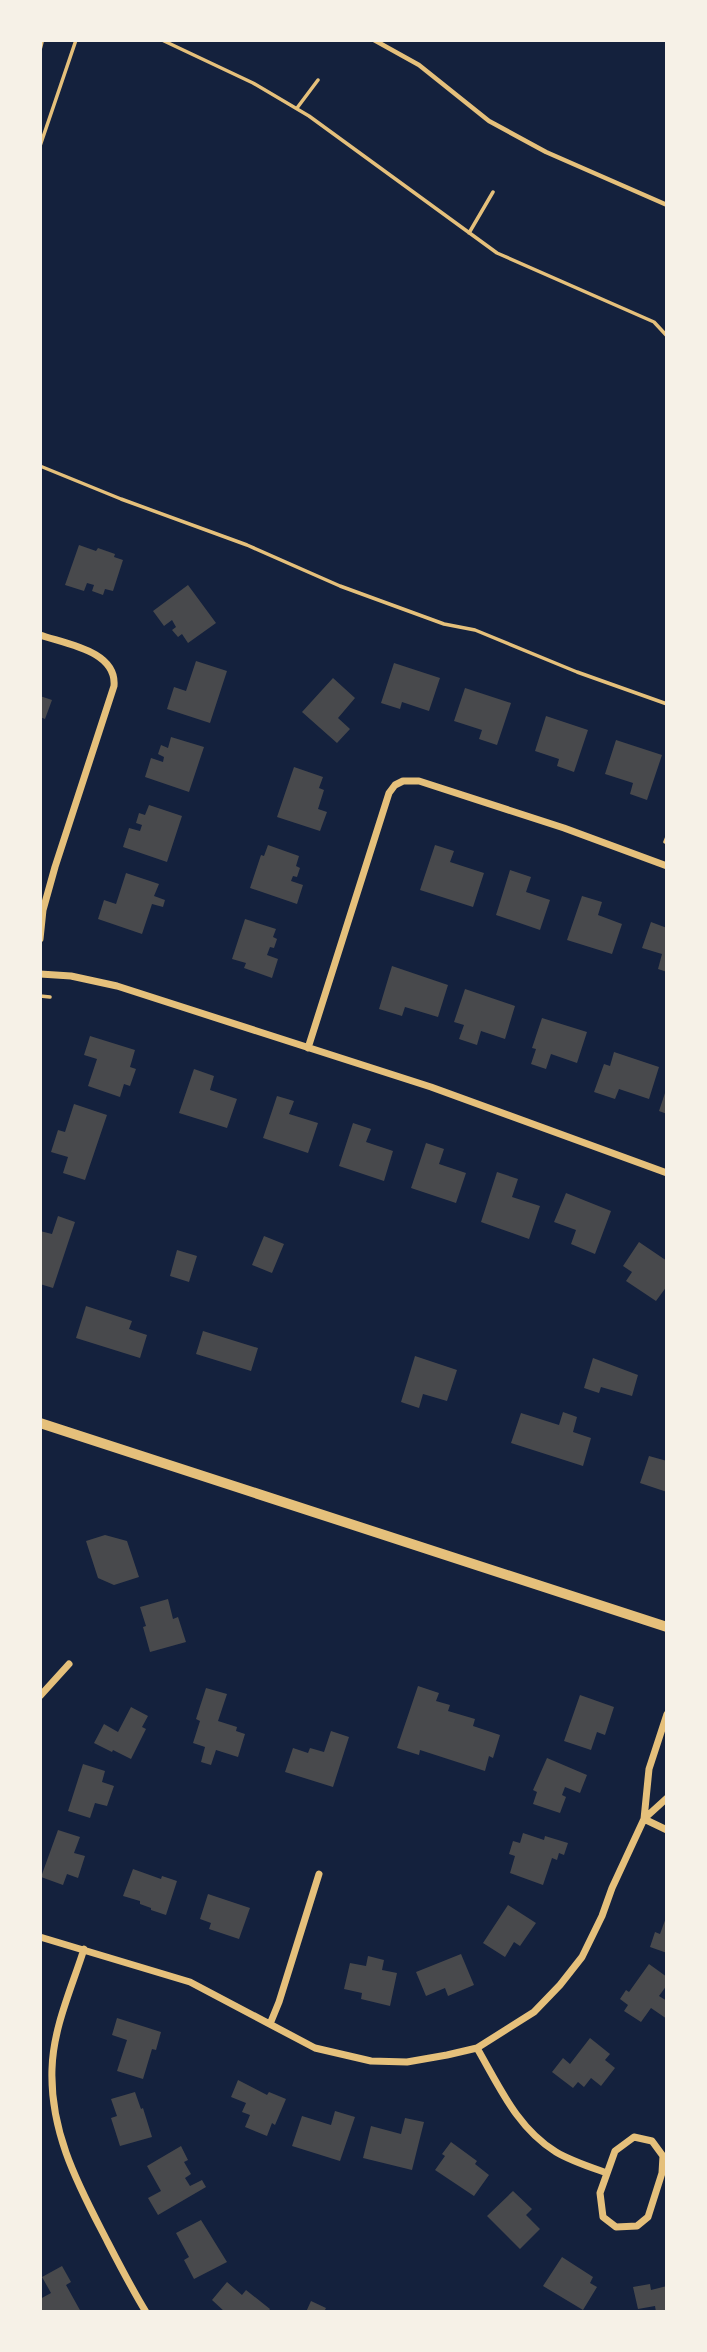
<svg xmlns="http://www.w3.org/2000/svg" width="707" height="2352" viewBox="0 0 707 2352" font-family="Quicksand,sans-serif">
  <style>
    .building { fill: #48494c }
    .lines { fill: none; stroke-linecap: round; stroke-linejoin: round }
    .path { stroke: #e5c07b; stroke-width: 3.5 }
    .service { stroke: #e5c07b; stroke-width: 4.5 }
    .minor { stroke: #e5c07b; stroke-width: 7 }
    .tertiary { stroke: #e5c07b; stroke-width: 10 }
  </style>
  <rect width="100%" height="100%" fill="#14213d"/>
  <path class="building" d="M79,545L96,551L98,548L115,554L114,557L123,560L113,591L105,589L103,595L92,591L94,585L87,583L84,591L65,585Z
    M188,585L216,623L188,643L182,634L178,637L172,630L176,627L172,620L164,626L153,611Z
    M196,661L227,671L210,723L167,709L174,687L186,691Z
    M394,663L440,678L429,711L402,702L400,709L381,703Z
    M333,678L355,698L338,718L350,729L337,743L302,712Z
    M465,688L511,703L497,745L479,739L482,730L454,721Z
    M40,696L52,700L45,719L40,717Z
    M546,716L588,730L574,772L557,766L559,759L535,751Z
    M171,737L204,747L189,792L145,777L151,758L163,762L164,757L158,754L161,745L168,748Z
    M616,740L662,755L647,800L630,794L633,783L605,774Z
    M294,767L323,777L319,788L324,790L318,809L327,812L320,831L277,817Z
    M149,805L182,816L167,862L123,847L129,828L140,831L142,825L136,823L139,813L145,815Z
    M268,845L299,856L296,866L300,868L297,877L293,876L291,881L303,885L297,904L250,888L261,855L264,856Z
    M435,845L454,851L450,862L484,873L473,907L420,890Z
    M510,870L531,877L526,892L550,900L540,930L496,915Z
    M126,873L159,884L154,896L165,900L163,907L152,904L142,934L98,919L104,900L116,904Z
    M582,896L602,902L598,915L622,924L612,954L567,940Z
    M245,919L276,929L273,937L277,939L274,948L270,947L267,955L278,959L272,978L244,968L246,963L232,959Z
    M651,922L667,928V972L658,969L662,954L642,948Z
    M392,966L448,985L438,1017L405,1007L402,1016L379,1009Z
    M465,989L515,1006L505,1039L481,1031L477,1045L459,1039L464,1025L454,1022Z
    M542,1018L587,1032L577,1063L551,1054L546,1069L531,1064L536,1049L532,1048Z
    M90,1036L135,1050L130,1067L136,1069L130,1086L124,1084L120,1097L88,1086L97,1059L84,1055Z
    M614,1052L659,1067L649,1099L619,1089L615,1099L594,1092L604,1064L610,1066Z
    M194,1069L214,1076L210,1090L237,1099L227,1128L179,1113Z
    M666,1090H667V1114L659,1111Z
    M277,1096L294,1101L289,1114L318,1123L308,1153L263,1138Z
    M74,1104L107,1115L85,1180L63,1173L68,1157L51,1152L58,1130L65,1132Z
    M353,1123L371,1129L366,1142L393,1151L384,1181L339,1166Z
    M426,1143L444,1149L439,1164L466,1173L456,1203L411,1188Z
    M497,1172L518,1179L512,1197L540,1206L529,1239L481,1222Z
    M566,1193L611,1211L595,1254L571,1244L576,1230L554,1222Z
    M58,1216L75,1222L53,1288L40,1284V1231L52,1234Z
    M264,1236L284,1244L272,1273L252,1265Z
    M639,1242L667,1261V1286L656,1301L626,1281L632,1272L623,1266Z
    M177,1250L197,1256L189,1282L170,1276Z
    M86,1306L132,1321L129,1329L147,1335L140,1358L76,1338Z
    M203,1331L258,1348L251,1371L196,1354Z
    M415,1356L457,1370L447,1401L423,1394L419,1408L401,1402Z
    M593,1358L638,1375L632,1396L601,1387L599,1393L584,1388Z
    M563,1412L577,1417L573,1432L591,1438L583,1466L511,1443L521,1413L559,1425Z
    M649,1456L667,1461V1492L640,1483Z
    M105,1535L127,1541L139,1577L114,1585L98,1578L86,1541Z
    M168,1599L173,1619L178,1617L186,1642L150,1652L143,1627L146,1626L140,1607Z
    M418,1686L439,1693L436,1701L450,1705L448,1711L475,1719L473,1726L500,1735L493,1758L489,1756L485,1771L420,1750L419,1755L397,1748Z
    M206,1688L227,1694L218,1721L237,1727L236,1731L245,1734L238,1757L216,1750L211,1765L201,1762L205,1747L193,1743L200,1721L196,1719Z
    M580,1695L614,1707L605,1735L597,1732L591,1750L564,1741Z
    M131,1707L148,1716L142,1727L146,1729L131,1759L113,1750L112,1752L94,1743L104,1724L118,1732Z
    M331,1731L349,1737L333,1787L285,1772L293,1748L308,1753L310,1748L324,1752Z
    M547,1758L587,1775L580,1793L565,1787L562,1795L566,1797L560,1813L533,1804L537,1792L533,1790Z
    M83,1764L105,1771L102,1782L114,1786L107,1806L95,1803L90,1818L68,1811Z
    M58,1830L80,1837L74,1853L85,1856L78,1878L67,1874L63,1885L41,1877Z
    M523,1833L544,1840L545,1836L568,1843L564,1855L559,1853L557,1860L552,1858L543,1885L510,1873L515,1856L509,1854L513,1841L520,1843Z
    M133,1869L161,1879L162,1876L177,1881L166,1915L151,1910V1908L140,1904V1901L123,1896Z
    M208,1894L250,1908L239,1939L209,1929L211,1923L200,1919Z
    M508,1905L536,1923L520,1946L514,1942L505,1957L483,1943Z
    M667,1915V1953L650,1947L655,1932L660,1934Z
    M461,1954L474,1985L448,1996L445,1988L426,1996L416,1972Z
    M368,1956L384,1960L382,1970L397,1973L390,2006L361,1999L362,1993L344,1989L350,1963L366,1966Z
    M649,1964L667,1977V1985L659,1996L667,2001V2019L651,2008L641,2022L624,2011L628,2005L620,1999L626,1990L629,1992Z
    M117,2018L161,2032L156,2050L152,2049L143,2079L117,2071L127,2040L112,2035Z
    M590,2038L610,2054L605,2060L615,2068L601,2086L591,2078L584,2087L578,2082L573,2088L552,2072L563,2058L570,2064Z
    M238,2080L267,2095L269,2092L286,2099L275,2125L272,2123L267,2136L245,2127L250,2115L242,2112L246,2103L231,2097Z
    M135,2092L141,2109L143,2108L152,2137L120,2146L111,2118L117,2116L111,2099Z
    M335,2111L355,2117L340,2161L292,2146L302,2116L331,2125Z
    M405,2118L424,2122L412,2170L363,2158L371,2126L401,2134Z
    M451,2142L477,2161L475,2164L489,2175L474,2196L435,2170L445,2156L442,2154Z
    M181,2146L188,2160L184,2162L191,2174L185,2178L190,2186L202,2180L206,2187L158,2215L148,2198L161,2191L147,2166Z
    M513,2191L532,2209L526,2215L540,2229L520,2249L487,2216Z
    M201,2220L227,2262L194,2279L184,2260L189,2257L176,2233Z
    M562,2257L593,2277L590,2283L597,2287L583,2310L543,2286Z
    M62,2266L71,2282L66,2285L81,2312H40V2299L51,2293L42,2277Z
    M227,2282L242,2295L246,2290L270,2309L268,2312H225L212,2300Z
    M650,2284L651,2290L667,2286V2312H656L655,2306L638,2309L633,2287Z
    M311,2301L326,2308L324,2312H306Z"/>
  <g class="lines">
    <path class="path" d="M162,40L253,83L309,116L497,253L654,322L667,336
      M297,108L318,80
      M40,146L76,40
      M469,233L493,192
      M40,466L121,499L247,545L340,586L444,624L475,630L577,672L667,704
      M665,842L667,837
      M40,996L50,997"/>
    <path class="service" d="M374,40L419,65L489,121L546,152L667,205
      M40,48L42,40"/>
    <path class="minor" d="M40,635C66,644 117,651 114,686L55,867L43,910L40,939
      M40,974L71,976L117,986L431,1087L667,1173
      M308,1048L389,793L395,785L403,781H419L564,828L667,866
      M40,1696L69,1664
      M645,1818L667,1798
      M644,1819L667,1830
      M40,1937L190,1982L315,2048L371,2061L407,2062L447,2055L477,2048L534,2012L560,1985L582,1957L602,1916L612,1888L644,1819L649,1769L667,1714
      M84,1949C72,1987 53,2028 52,2069C50,2129 75,2179 102,2231C116,2258 130,2286 146,2312
      M270,2024L279,2002L319,1874
      M477,2048C499,2086 517,2128 556,2152C571,2161 590,2167 607,2173
      M634,2137L652,2141L663,2156L662,2173L648,2217L637,2226L616,2227L603,2217L600,2193L615,2151Z"/>
    <path class="tertiary" d="M40,1423L667,1627"/>
  </g>
  <rect width="707" height="2352" fill="none" stroke="#f6f1e7" stroke-width="84"/>
</svg>
